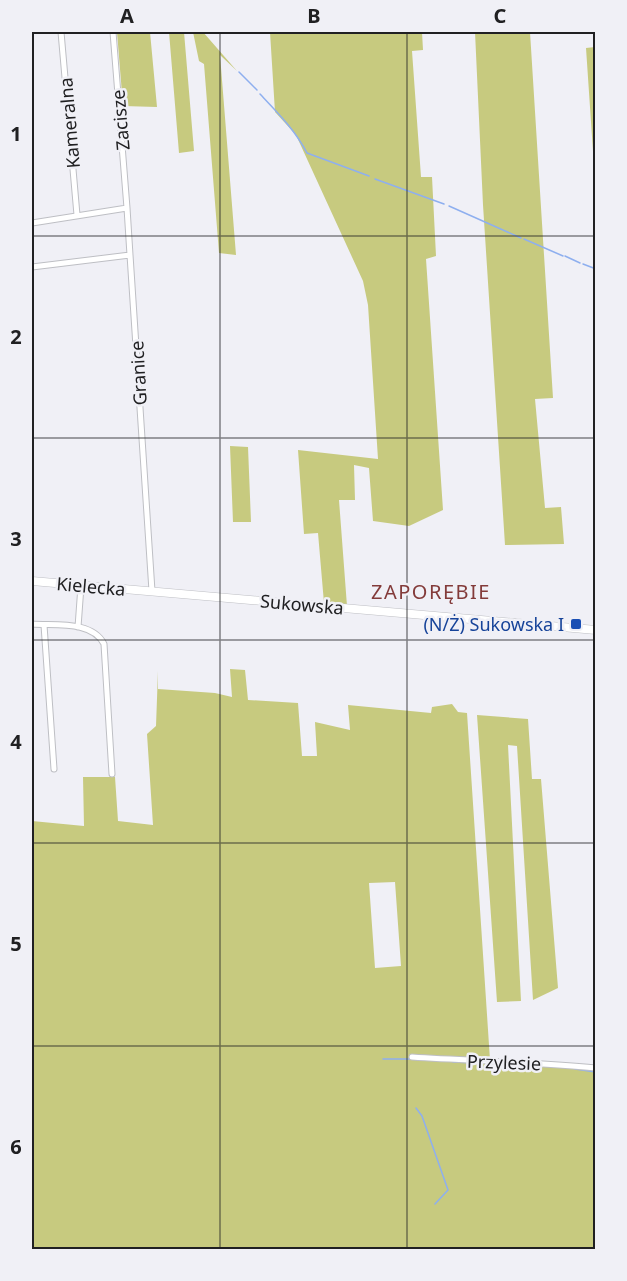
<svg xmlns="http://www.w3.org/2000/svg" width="627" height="1281" viewBox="0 0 627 1281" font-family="'Noto Sans',sans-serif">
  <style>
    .green { fill: #c7ca7f; fill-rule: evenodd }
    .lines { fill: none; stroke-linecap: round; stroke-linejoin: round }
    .stream { stroke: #8eafef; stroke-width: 1.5 }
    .street-casing { stroke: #bebfc4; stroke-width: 7 }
    .secondary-casing { stroke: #bebfc4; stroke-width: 9 }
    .street { stroke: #fff; stroke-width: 5 }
    .secondary { stroke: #fff; stroke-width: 8 }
    .grid { fill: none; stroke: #202022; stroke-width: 1.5; stroke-opacity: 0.55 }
    .transit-dot { fill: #1a4fb4; stroke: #f0f0f6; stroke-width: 2 }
    .labels { text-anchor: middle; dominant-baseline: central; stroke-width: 5; stroke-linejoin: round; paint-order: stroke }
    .street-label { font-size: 18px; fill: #202022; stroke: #f0f0f6 }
    .transit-label { font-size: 18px; fill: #164399; stroke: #f0f0f6; text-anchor: end }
    .neighbourhood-label { font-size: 20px; letter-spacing: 1.5px; fill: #833b3a; stroke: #f0f0f6 }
    .neatline { fill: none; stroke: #202022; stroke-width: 2 }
    .grid-label { font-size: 20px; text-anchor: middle; font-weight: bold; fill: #202022 }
  </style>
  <rect width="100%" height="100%" fill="#f0f0f6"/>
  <path class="green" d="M117,32H150L157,107L123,106Z
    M169,32H184L194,151L179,153Z
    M193,32H203L237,71L220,55L236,255L219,253L204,64L199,61Z
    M270,32H422L423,50L412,51L421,177H432L436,256L426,259L443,510L409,526L373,521L369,468L354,465L355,500H339L347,606L324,603L318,533L304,534L298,450L378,459L368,305L363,281L296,135L275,112Z
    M475,32H530L553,398L535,399L545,508L561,507L564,544L505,545L483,205Z
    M595,47H596L595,181L586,48Z
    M230,446L248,447L251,522H233Z
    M230,669L245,670L248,700L298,703L302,756H317L315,722L350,730L348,705L431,713L432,707L452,704L458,712L467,713L490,1060L595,1070V1249H32V821L84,826L83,777H115L118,821L153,825L147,734L156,726L158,671V689L215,693L232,697ZM395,882L401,966L375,968L369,883Z
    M477,715L528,719L532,779H541L558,988L533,1000L517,746L508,745L521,1001L497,1002Z"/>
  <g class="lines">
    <path class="stream" d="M239,72L257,90
      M260,94C278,113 295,130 307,153L369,176
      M375,179L444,204
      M449,206L521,238
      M524,239L563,256
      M565,256L580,263
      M583,264L596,269
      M383,1059H412
      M453,1062L502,1064
      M575,1069L596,1072
      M416,1108L422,1116L448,1190L435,1204"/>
    <g class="street-casing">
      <path id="street" d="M61,32L77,215
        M113,32L127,208
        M32,223L127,208L130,255
        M32,267L130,255L152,591
        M32,624C54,626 92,620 104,644L112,774
        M44,625L54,769
        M78,627L81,586
        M412,1057C474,1061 535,1062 596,1068"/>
    </g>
    <g class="secondary-casing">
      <path id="secondary" d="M32,581L596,630"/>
    </g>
    <use href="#street" class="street"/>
    <use href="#secondary" class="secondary"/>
  </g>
  <path class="grid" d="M220,32V1250M407,32V1250M32,236H596M32,438H596M32,640H596M32,843H596M32,1046H596"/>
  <rect class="transit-dot" x="570" y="618" width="12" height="12" rx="3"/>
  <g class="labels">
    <g class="street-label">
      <text transform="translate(120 120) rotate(-95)">Zacisze</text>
      <text transform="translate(69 123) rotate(-95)">Kameralna</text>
      <text transform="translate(138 373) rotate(-93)">Granice</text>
      <text transform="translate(91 586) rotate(5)">Kielecka</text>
      <text transform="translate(302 604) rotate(5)">Sukowska</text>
      <text transform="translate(504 1062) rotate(2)">Przylesie</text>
    </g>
    <g class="transit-label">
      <text x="564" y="624">(N/Ż) Sukowska I</text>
    </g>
    <g class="neighbourhood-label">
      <text x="431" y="591">ZAPORĘBIE</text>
    </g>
  </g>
  <rect width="627" height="1281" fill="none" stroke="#f0f0f6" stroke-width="66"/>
  <rect x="33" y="33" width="561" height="1215" class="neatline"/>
  <g class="grid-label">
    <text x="127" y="23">A</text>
    <text x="314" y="23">B</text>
    <text x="500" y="23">C</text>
    <text x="16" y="141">1</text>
    <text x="16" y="344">2</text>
    <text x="16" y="546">3</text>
    <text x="16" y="749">4</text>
    <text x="16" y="951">5</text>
    <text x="16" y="1154">6</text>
  </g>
</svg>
